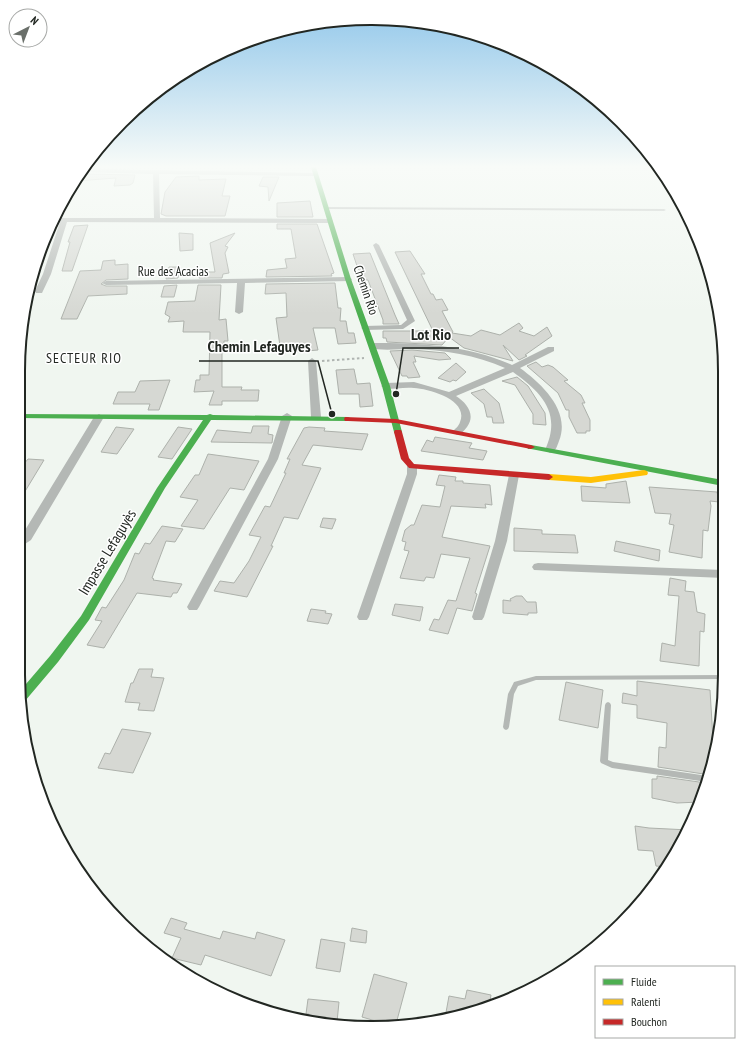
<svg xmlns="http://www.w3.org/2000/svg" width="743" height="1046" viewBox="0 0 743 1046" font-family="'PT Sans Narrow',sans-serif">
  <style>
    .building { fill: #d6d8d3; stroke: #adb1ab }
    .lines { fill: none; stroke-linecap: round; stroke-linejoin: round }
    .path { stroke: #afb4b1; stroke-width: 2; stroke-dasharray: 2.5 2.5; stroke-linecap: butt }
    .lane { fill: #b4b8b5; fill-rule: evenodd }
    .street { fill: #b4b8b5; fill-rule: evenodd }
    .fast { fill: #4caf50; fill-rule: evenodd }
    .slow { fill: #ffc107; fill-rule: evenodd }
    .jam { fill: #c62828; fill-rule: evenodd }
    .labels { text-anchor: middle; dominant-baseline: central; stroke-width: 3; stroke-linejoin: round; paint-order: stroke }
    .far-street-label { font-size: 13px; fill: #222722; stroke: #fff }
    .far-quarter-label { font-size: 14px; letter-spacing: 1px; fill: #222722; stroke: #fff }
    .street-label { font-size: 15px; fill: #222722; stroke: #fff }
    .rim { fill: none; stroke: #222722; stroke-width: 2 }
    .leader { fill: none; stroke: #222722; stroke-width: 1.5 }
    .callout-dot { fill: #222722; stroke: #fff; stroke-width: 1.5 }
    .callout-label { font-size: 16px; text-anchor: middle; font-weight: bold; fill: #222722; stroke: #fff; stroke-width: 3; stroke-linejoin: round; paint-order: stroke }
  </style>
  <rect width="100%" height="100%" fill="#f0f6f0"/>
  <path class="building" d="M83,173L84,174L135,175L133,183L130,185L114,186L116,178L76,181Z
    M199,176V180L226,179L222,196H230L225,216H166L161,214L165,192L176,177Z
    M263,177H279L269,201L268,187L259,186Z
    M310,201L313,217H277V203Z
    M277,224H317L334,273L331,274L332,276L266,277L267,270L287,268L285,259L296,258L291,229H277Z
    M88,225L72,271H62L70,242H68L74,226Z
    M179,233L193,234V250L180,251Z
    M235,233L225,246L228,247L225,253L229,273L223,274L222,278H199L200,272H215L210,243Z
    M410,251L425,274H421L431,294H433L436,300L442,299L448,310L442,311L453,332L452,333L471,336L481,330L500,335L519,323L523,328L519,331L534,336L547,327L552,336L525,355L527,356L519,360L503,345L513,361L464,348L449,337L442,345L387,342L386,338H383V331H433L395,252Z
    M370,253L395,315L399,324H383V320L368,280H365L362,272L358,269L353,254Z
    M115,260V265L128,264V279L106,280L101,284L106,286H127V294L88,296L77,319H61L80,271L101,270L103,261Z
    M169,267H180L178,278L166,279Z
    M335,283L338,308H341L340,321H346L348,333H354L356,343L338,344L335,328H313L318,350L281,353L276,318L287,317L286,293L265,294L266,284Z
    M177,285L174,297H161L164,286Z
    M198,285H221L219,320L226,319L228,341H224V344H222V387H242L241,390H259L258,401H222V405H209L214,391L194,392L196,380H200V375H209L210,332H183L184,321L168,322L170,317L165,314L168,302L195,301Z
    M412,350L445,353L451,359L439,360L414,356L416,362H413L420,377L408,378L407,376H402L390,351Z
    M536,362L542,367L548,365L553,367L568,380L564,381L581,395L585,403H582L590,420V431H586V433H577L569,417V410H566L558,393L527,366Z
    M456,363L466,372L456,381L453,380L450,382L438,378Z
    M354,369L357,384L370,383L373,406L360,407L359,394H339L336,370Z
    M517,377L528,386L545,413L546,425L533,424V414L515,385L502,381Z
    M170,380L159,410H148L150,404H113L118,392H135L140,381Z
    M484,389L499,403L504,423H493L492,417H487L484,404L471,393Z
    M253,426H269L268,434L273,435L272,443L211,442L217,430L251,433Z
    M116,427L134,429L117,454L101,452Z
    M178,427L192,429L172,459L158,457Z
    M309,427L325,428L324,431L368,434L362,450L313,445L302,465L321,468L298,519L284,517L271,546H273L247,597L214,591L220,581L234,583L249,561L261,537L249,535L265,506L270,507L286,473H284L290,459H287L304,428Z
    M435,437L472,443L469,448L487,451L483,460L421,451L427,440L433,442Z
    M208,454L259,461L244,490L230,488L204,529L181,526L198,500L180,497L195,475H199Z
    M28,459L44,460L18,503V471Z
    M439,475L456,477L455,481H463V483L490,485L492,505L485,504L486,508L451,506L442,537L490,546L475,593L477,594L472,611L457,608L448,634L429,630L434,619L439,620L448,600L456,601L470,558L441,554L434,578L426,577L424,581L400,578L409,551L404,550L406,542L402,541L405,530L411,525H414L422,505L440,507L445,486L436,485Z
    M626,481L630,503L582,501L581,486L606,488V484Z
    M649,487L717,492L719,502L710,501L711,506L708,531L703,530L702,558L669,552L674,525L669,524L671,514L655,513Z
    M323,518L336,519L332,529L320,527Z
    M162,526L183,529L175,542L166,541L152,578L154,579L153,580L182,584L177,593H173L171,597L137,593L104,648L87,645L102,621L95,620L102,607L106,608L124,580L135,553L139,554L145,543L150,544Z
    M514,528L542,530V534L575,535L578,553L514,551Z
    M616,541L660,550L659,561L614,551Z
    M670,578L686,581L685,591L694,592L697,612L705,614L704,632L700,631L699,666L660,661L662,643L675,646L679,596L668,595Z
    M516,596H522L527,602H536L537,613H528V615L503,613V600L511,601L510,599Z
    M395,604L423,607L420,621L392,615Z
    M311,609L326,611L325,613L332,614L328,624L307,621Z
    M139,669H153L151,677L164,678L154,711L138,710L140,703L125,702L131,683H133Z
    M637,681L710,690L714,756L710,775L658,767L659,747L666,748L667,723L637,718V705L622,703L623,693L637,696Z
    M566,682L603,690L598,728L559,720Z
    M122,729L151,733L133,773L98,768L105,753L110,754Z
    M657,776L706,783L700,802L677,803L652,798V779H657Z
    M635,826L649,828L689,830L666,867L656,866L653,851L638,850Z
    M171,918L187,923L184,929L220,939L223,931L255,939L257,932L285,940L271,976L205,955L201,965L172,958L181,938L164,933Z
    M352,928L367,931L366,943L350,941Z
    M321,939L345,943L340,972L316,968Z
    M374,974L407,983L396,1024H386L362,1017Z
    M467,990L491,995L489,1006L445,1018L449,996L465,999Z
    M308,999L339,1002L337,1022L307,1021L309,1014H306Z"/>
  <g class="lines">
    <path class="path" d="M322,361L364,358"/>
    <path class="lane" d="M326,207L664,209L666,210L664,211L325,209L324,208Z
      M22,334L24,335L21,337Z
      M724,675V679L536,680L518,686L514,694L509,727L508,729L506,730L504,729L503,727L508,694L514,682L536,676Z
      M608,702L610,703L611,705L608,760L613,762L708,776H709L707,782L612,768L601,763L600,761L605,705L606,703Z"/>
    <path class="street" d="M86,169L315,173L317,174V176L159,174L160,218L330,219L333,221L330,223L67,222L51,274L42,293H36L35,291L43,274L60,222H55L57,218H154L153,174L84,172Z
      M376,243L379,245L415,321L403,329L365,330L361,328L365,326L401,325L407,320L373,245Z
      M348,277L352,279L351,281L245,283L243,312L239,314L235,312L237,283L106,285L102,283L106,281Z
      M372,343C420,343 468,345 512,365L548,347H554V351L520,368C542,384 571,411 559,441C557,446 556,452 550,453L545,450C562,413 542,393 513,372L456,396C467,403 476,415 467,427C464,431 461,434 457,435L452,432C455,429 459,426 460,422C469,400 430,389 414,388C405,387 395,389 386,389L381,386L386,383L414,382L449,392L505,368C476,355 444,350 412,349C399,349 382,351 369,348V344Z
      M312,358L316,361L321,417L316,420L311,417L308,361Z
      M287,413L292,416L278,459L199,607L197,610H189L187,607L268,459L282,416Z
      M99,414L104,417L31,540L25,544L21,543L19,540L94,417Z
      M412,463L417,466V474L369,617L367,620H359L357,617L407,474V466Z
      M514,472L519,475L507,541L484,617L482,620H474L472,617L495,541L509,475Z
      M538,563L723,570L724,578L534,570L532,567L534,564Z"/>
    <path class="fast" d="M311,167H316L351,279L390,386L402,432L401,434H395L394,432L382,386L345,279Z
      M18,414L207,415L210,414L213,415L348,417L352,419L348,421L211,420L165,488L89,620L58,662L25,701L22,702L20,691L50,656L81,616L157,488L203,420L18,418Z
      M528,445H531L723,480V486L531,449H528L527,447Z"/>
    <path class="slow" d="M644,470L647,471L648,473L647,475L591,483L549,480L545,477L549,474L591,477Z"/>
    <path class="jam" d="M345,417L396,419L531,445L535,447L531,449L396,423L348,421H345L344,419Z
      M395,430H401L402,432L409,458L414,464L549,474L553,477L549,480L409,468L401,459L394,432Z"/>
  </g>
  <linearGradient id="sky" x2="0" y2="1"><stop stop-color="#8fc6ea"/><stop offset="0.53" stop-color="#f8fbf8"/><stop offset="1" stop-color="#f8fbf8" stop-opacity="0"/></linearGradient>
  <rect width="743" height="314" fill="url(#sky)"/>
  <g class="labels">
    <g class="far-street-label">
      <text x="173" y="271">Rue des Acacias</text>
      <text transform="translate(366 290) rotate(71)">Chemin Rio</text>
    </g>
    <g class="far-quarter-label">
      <text x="84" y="358">SECTEUR RIO</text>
    </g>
    <g class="street-label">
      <text transform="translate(107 552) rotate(-59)">Impasse Lefaguyès</text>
    </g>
  </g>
  <path d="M0 0H743V1046H0ZM371 25H372A346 346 0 0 1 718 371V675A346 346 0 0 1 372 1021H371A346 346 0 0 1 25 675V371A346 346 0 0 1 371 25Z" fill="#fff" fill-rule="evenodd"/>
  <path class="rim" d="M371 25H372A346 346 0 0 1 718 371V675A346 346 0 0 1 372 1021H371A346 346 0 0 1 25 675V371A346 346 0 0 1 371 25Z"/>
  <path class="leader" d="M396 394L403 348H459M332 414L318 361H199"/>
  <g class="callout-dot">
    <circle cx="396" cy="394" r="4"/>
    <circle cx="332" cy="414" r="4"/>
  </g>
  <g class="callout-label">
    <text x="431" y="340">Lot Rio</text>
    <text x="259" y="352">Chemin Lefaguyes</text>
  </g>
  <rect x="595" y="966" width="140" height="72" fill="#ffffff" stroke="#a7a9a7"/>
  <rect x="603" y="979" width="20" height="6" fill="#4caf50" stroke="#a7a9a7"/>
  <text x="631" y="986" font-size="12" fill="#222722">Fluide</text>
  <rect x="603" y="999" width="20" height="6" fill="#ffc107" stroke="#a7a9a7"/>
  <text x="631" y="1006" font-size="12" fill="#222722">Ralenti</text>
  <rect x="603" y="1019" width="20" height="6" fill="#c62828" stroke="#a7a9a7"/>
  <text x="631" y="1026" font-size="12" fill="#222722">Bouchon</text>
  <g transform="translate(28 28) rotate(42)"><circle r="19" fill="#ffffff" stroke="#a7a9a7"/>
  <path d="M0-3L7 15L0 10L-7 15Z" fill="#6a6f6a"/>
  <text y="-6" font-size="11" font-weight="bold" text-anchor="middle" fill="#222722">N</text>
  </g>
</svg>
